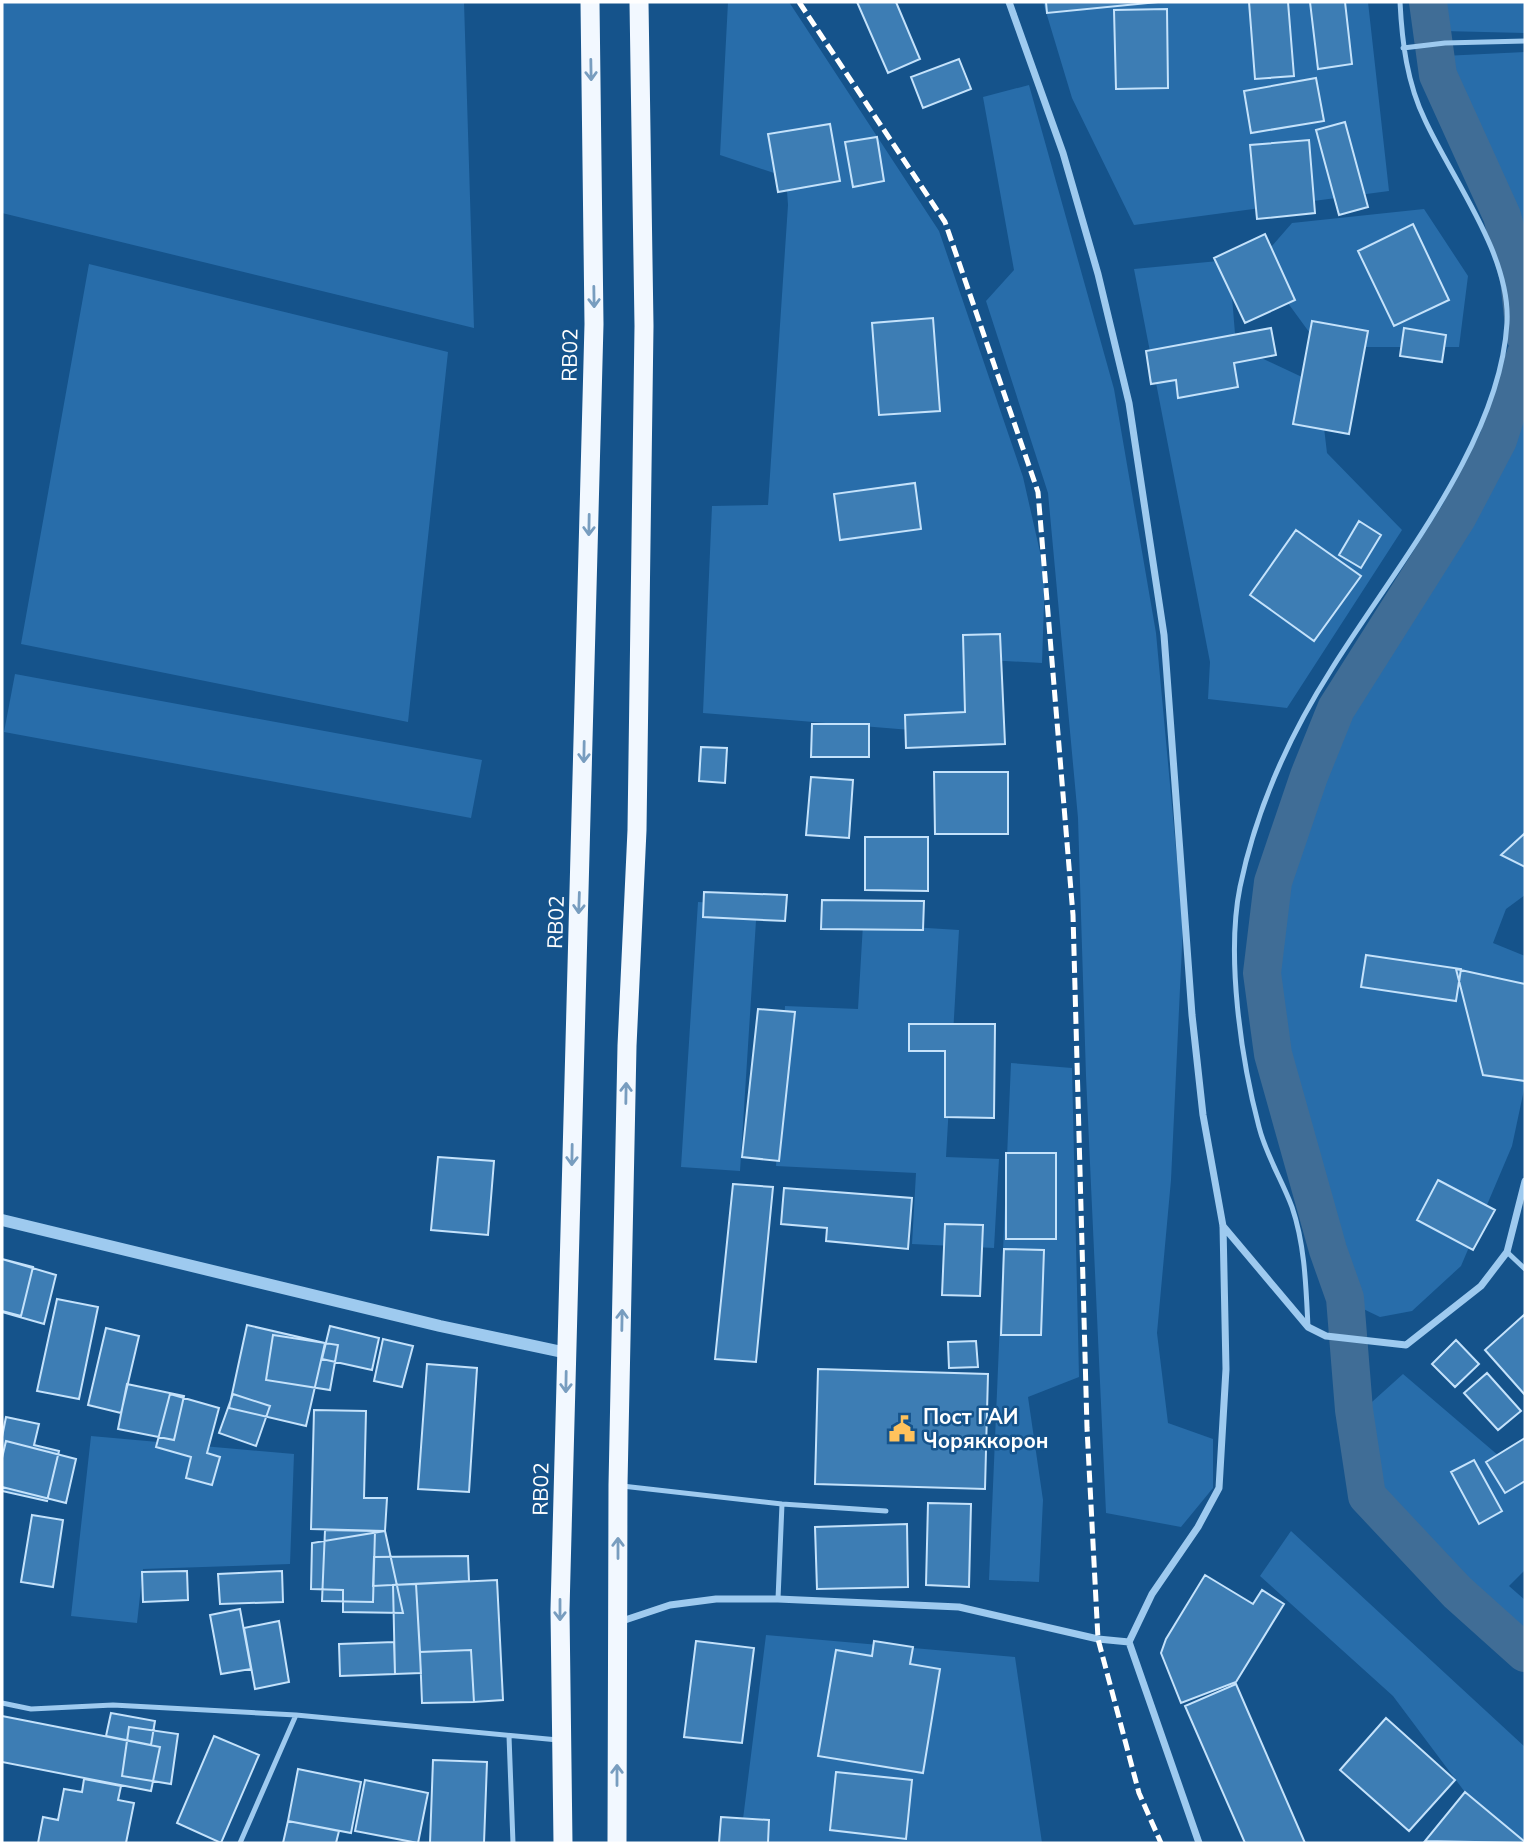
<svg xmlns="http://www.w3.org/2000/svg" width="1527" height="1845" viewBox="0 0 1527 1845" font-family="'Nunito Sans',sans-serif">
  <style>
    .green { fill: #286daa }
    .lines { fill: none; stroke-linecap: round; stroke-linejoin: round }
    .canal { stroke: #406d96; stroke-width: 38 }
    .building { fill: #3d7db4; stroke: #c4e2fb; stroke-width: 2 }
    .service { stroke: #9ecaef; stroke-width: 5 }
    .minor { stroke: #9ecaef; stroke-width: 7 }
    .tertiary { stroke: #9ecaef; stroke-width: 12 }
    .trunk { stroke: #f2f8ff; stroke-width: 19 }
    .rail { stroke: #fff; stroke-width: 5; stroke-dasharray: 12 5; stroke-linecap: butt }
    .oneway { stroke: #789dbf }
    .labels { text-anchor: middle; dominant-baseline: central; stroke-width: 5; stroke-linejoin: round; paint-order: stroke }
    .street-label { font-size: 21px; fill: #fff; stroke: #15538b }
    .poi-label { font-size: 21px; font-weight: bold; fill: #fff; stroke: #15538b; text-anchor: start }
  </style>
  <rect width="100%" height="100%" fill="#15538b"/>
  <path class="green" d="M2,2H464L474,328L2,213Z
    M728,2H789L939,231L1023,477L1045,574L1042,663L988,660L983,736L703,713L712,506L768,505L788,205L786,177L720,155Z
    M1043,2H1368L1389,191L1134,225L1072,98Z
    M1443,2H1525V33L1443,31Z
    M1525,52V270L1506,212L1444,74L1443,56Z
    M1029,85L1114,389L1156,633L1183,925L1171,1180L1157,1333L1168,1423L1213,1439V1488L1181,1527L1106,1513L1086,1076L1078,818L1048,493L986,301L1014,270L983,97Z
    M1424,209L1468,276L1459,347H1320L1258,262L1292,223Z
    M1229,260L1236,346L1319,385L1327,453L1402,530L1287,708L1208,699L1210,662L1134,269Z
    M89,264L448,352L408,722L21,644Z
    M1524,399L1525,895L1506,909L1493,943L1525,956V1085L1512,1146L1461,1266L1412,1311L1380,1317L1357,1306L1286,1055L1275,975L1283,882L1317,779L1348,713L1509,448Z
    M15,674L482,760L471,818L4,732Z
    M698,902L757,905L740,1171L681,1167Z
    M863,924L959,930L946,1157L999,1159L994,1248L912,1244L916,1173L776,1166L785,1006L858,1009Z
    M1011,1063L1072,1068L1079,1377L1028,1397L1043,1500L1039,1582L989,1580Z
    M1403,1374L1513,1468L1525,1458V1570L1509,1586L1525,1600V1642L1461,1583L1374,1488L1363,1410Z
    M91,1436L294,1454L290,1564L143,1569L137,1623L71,1616Z
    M1291,1531L1525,1747V1843H1503L1393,1696L1260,1576Z
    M766,1635L1015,1657L1042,1843H740Z"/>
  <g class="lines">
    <path class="canal" d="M1428,2L1438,75L1502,216L1519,279L1525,336
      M1525,356L1498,440L1458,516L1336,709L1309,776L1273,882L1262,973L1273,1054L1328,1250L1345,1298L1354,1410L1367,1496L1457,1592L1525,1653"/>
  </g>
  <path class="building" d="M857,2H896L920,59L888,73Z
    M1046,2H1158L1047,13Z
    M1249,2H1288L1294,76L1255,79Z
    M1310,2H1345L1352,64L1318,69Z
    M1167,9L1168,88L1116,89L1114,10Z
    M959,59L971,89L923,108L911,77Z
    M1316,78L1324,121L1251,133L1244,91Z
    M1345,122L1368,207L1339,215L1316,130Z
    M830,124L840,181L778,192L768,134Z
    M877,137L884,181L853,187L845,142Z
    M1309,140L1315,213L1257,219L1250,145Z
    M1413,224L1449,300L1394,326L1358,251Z
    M1265,234L1295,300L1245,323L1214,258Z
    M933,318L940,411L879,415L872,323Z
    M1312,321L1368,331L1349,434L1293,424Z
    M1271,328L1276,355L1234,363L1238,387L1178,398L1176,380L1151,384L1146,351Z
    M1404,328L1446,335L1442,362L1400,356Z
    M915,483L921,529L840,540L834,494Z
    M1359,521L1381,535L1361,568L1339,555Z
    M1296,530L1361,576L1314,641L1250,595Z
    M1000,634L1005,744L906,748L905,715L965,712L963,635Z
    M812,724H869V757H811Z
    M701,747L727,748L725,783L699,781Z
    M934,772H1008V834H935Z
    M811,777L853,780L849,838L806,835Z
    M1525,833V867L1501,855Z
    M865,837H928V891L865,890Z
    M704,892L787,895L785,921L703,917Z
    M822,900L924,901L923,930L821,929Z
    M1366,955L1461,969L1456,1001L1361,987Z
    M1456,969L1525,984V1081L1483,1075Z
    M758,1009L795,1012L779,1161L742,1157Z
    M909,1024H995L994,1118L945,1117V1051H909Z
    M1006,1153H1056V1239H1006Z
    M438,1157L494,1161L488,1235L431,1230Z
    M1438,1180L1495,1210L1473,1250L1417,1220Z
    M733,1184L773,1187L756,1362L715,1359Z
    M784,1188L912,1198L908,1249L826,1241L827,1228L781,1224Z
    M945,1224L983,1225L980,1296L942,1295Z
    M1004,1249L1044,1250L1041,1335H1001Z
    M2,1259L56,1275L44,1324L2,1312Z
    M2,1259L33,1267L21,1316L2,1311Z
    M57,1299L98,1307L79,1399L37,1391Z
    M1525,1314V1395L1485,1350Z
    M247,1325L325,1343L306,1426L229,1408Z
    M330,1326L379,1338L372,1370L322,1359Z
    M106,1328L139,1336L121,1413L88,1405Z
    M273,1335L338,1345L330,1390L266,1380Z
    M383,1339L413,1346L402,1387L374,1381Z
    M1456,1340L1479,1364L1455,1387L1432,1364Z
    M976,1341L978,1367L949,1368L948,1342Z
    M427,1364L477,1368L469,1492L418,1489Z
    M818,1369L988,1374L985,1489L815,1484Z
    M1487,1373L1521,1411L1498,1430L1464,1393Z
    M127,1384L184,1396L174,1440L118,1429Z
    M170,1394L219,1408L207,1453L220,1457L212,1485L186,1478L191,1457L156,1447Z
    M233,1394L270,1406L256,1446L219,1433Z
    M314,1410L366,1411L364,1498H387L385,1531L311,1529Z
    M6,1417L39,1424L34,1445L59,1451L47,1501L2,1491V1437Z
    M1525,1438V1481L1505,1493L1486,1462Z
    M6,1441L76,1459L66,1503L2,1487V1458Z
    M1474,1460L1502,1511L1479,1524L1451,1472Z
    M928,1503L971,1504L969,1587L926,1585Z
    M32,1515L63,1520L53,1587L21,1582Z
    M907,1524L908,1587L817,1589L815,1527Z
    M325,1530L375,1531L373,1602L322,1601Z
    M385,1531L403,1613L343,1612V1590L311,1589L312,1543Z
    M468,1556L469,1581L373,1586L374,1557Z
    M187,1571L188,1600L143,1602L142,1572Z
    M282,1571L283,1602L220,1604L218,1574Z
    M1205,1575L1253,1604L1262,1590L1284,1604L1236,1682L1181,1703L1161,1653L1166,1639Z
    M497,1580L503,1700L474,1702L471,1650L420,1652L416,1584Z
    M416,1584L421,1673L395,1674L393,1585Z
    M240,1609L251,1669L221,1674L210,1615Z
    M279,1621L289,1682L255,1689L244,1628Z
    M696,1641L754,1648L742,1743L684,1737Z
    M874,1641L913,1647L910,1664L940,1669L923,1773L818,1756L836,1650L872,1656Z
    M394,1642L395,1674L340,1676L339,1644Z
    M471,1650L474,1702L422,1703L420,1652Z
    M1236,1684L1305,1843H1245L1185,1706Z
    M111,1713L155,1721L151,1745L106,1736Z
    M2,1716L160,1747L151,1791L2,1762Z
    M1386,1718L1455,1780L1409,1831L1340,1770Z
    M129,1727L178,1734L171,1784L122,1776Z
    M214,1736L259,1755L221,1843L177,1823Z
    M433,1760L487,1762L484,1843H430Z
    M298,1769L361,1782L351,1833L288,1821Z
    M836,1772L912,1780L906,1839L830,1830Z
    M84,1779L121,1786L118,1800L134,1803L126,1843H38L43,1817L58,1820L64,1789L82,1792Z
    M365,1780L428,1793L418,1843L355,1831Z
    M1465,1792L1525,1842V1843L1425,1841Z
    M721,1817L769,1820L768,1843H719Z
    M288,1821L339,1831L336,1843H283Z"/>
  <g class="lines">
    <path class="service" d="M1403,48L1445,43L1525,41
      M1507,1252L1525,1269
      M1308,1327C1306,1287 1305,1245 1292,1207C1282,1180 1266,1155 1259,1127C1241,1059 1226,956 1240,887C1256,810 1289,736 1331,670C1393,570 1500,444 1507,323C1511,255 1452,179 1425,120C1407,83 1402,42 1400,2
      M622,1486L782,1504L886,1511
      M778,1599L782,1504
      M2,1703L31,1709L113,1705L296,1715L558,1740
      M509,1736L513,1843
      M240,1843L296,1715"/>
    <path class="minor" d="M1009,2L1063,153L1098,274L1129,403L1164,635L1192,1015L1203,1115L1223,1226L1226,1369L1219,1488L1198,1527L1152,1594L1129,1642L1199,1843
      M1223,1226L1308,1327L1326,1336L1406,1345L1481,1286L1507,1252L1525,1181
      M619,1622L670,1605L716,1599H778L959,1607L1098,1639L1129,1642"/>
    <path class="tertiary" d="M2,1220L440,1326L567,1353"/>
    <path class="trunk" d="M563,1843L560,1610L594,324L590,2
      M617,1843L618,1485L627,1046L637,830L644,326L639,2"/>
    <path class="rail" d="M799,2L945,222L1038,492L1073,915L1087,1428L1098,1639L1139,1793L1161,1843"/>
  </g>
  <defs><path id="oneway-shaft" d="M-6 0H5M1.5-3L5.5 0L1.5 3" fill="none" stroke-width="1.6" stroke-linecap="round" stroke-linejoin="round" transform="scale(1.75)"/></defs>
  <g class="oneway">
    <use href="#oneway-shaft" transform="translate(591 70) rotate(89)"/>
    <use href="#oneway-shaft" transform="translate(594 297) rotate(89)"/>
    <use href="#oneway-shaft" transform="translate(589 525) rotate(91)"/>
    <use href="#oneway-shaft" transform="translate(584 752) rotate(91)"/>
    <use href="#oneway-shaft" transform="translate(579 903) rotate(92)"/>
    <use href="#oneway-shaft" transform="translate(626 1093) rotate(-89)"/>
    <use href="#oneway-shaft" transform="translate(572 1155) rotate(91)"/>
    <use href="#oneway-shaft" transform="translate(622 1320) rotate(-89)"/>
    <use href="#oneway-shaft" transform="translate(566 1382) rotate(91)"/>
    <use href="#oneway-shaft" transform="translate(618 1548) rotate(-90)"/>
    <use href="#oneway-shaft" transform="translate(560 1610) rotate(90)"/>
    <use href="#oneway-shaft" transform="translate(617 1775) rotate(-90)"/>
  </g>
  <defs>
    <g id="civic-bare" transform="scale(2.1)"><path d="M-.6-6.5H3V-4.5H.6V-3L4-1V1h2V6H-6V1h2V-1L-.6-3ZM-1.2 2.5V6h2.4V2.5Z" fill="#ffc25c" stroke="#15538b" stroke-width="2.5" paint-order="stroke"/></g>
  </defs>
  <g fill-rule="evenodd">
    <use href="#civic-bare" x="902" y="1429"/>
  </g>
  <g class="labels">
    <g class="street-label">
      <text transform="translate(570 355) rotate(-89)">RB02</text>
      <text transform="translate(556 922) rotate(-88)">RB02</text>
      <text transform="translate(541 1489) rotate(-89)">RB02</text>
    </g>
    <g class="poi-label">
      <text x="923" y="1417">Пост ГАИ<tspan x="923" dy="24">Чоряккорон</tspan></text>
    </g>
  </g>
  <rect width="1527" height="1845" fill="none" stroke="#ffffff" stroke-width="7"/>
</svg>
